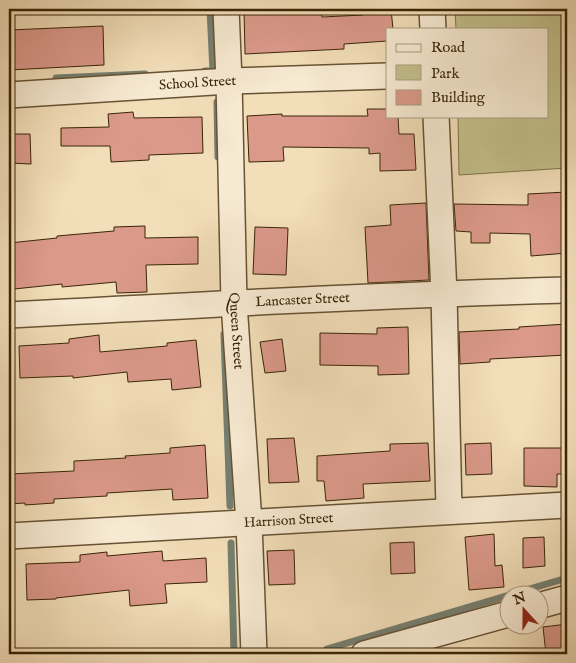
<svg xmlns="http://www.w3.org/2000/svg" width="576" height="663" viewBox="0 0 576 663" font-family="'IM FELL English',serif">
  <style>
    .green { fill: #c2bf8a; stroke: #7e7248 }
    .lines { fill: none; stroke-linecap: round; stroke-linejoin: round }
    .stream { stroke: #757f70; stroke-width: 7 }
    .building { fill: #db998a; stroke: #3a2507 }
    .minor-casing { stroke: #685334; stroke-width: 28 }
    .minor { stroke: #f7ead2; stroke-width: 25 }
    .labels { text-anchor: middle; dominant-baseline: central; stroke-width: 5; stroke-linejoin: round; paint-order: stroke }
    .street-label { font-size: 14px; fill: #3a2507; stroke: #f7ead2 }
  </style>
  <rect width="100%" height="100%" fill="#f2deb9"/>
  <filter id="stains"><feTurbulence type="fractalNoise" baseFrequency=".004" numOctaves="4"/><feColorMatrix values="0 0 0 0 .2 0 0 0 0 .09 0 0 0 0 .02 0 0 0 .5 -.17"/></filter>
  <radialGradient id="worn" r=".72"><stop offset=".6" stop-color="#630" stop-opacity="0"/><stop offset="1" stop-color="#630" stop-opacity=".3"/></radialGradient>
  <path class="green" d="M455,9H567V168L459,175L458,116H547V29H456Z"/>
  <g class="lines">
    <path class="stream" d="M205,71H213L210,9
      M56,78L145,74
      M217,102L218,157
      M224,334L230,506
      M231,543L234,654
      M327,649L567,578"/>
  </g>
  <path class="building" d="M244,9H270V11L321,9L322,17L363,15L362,9H391L393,29H387V41L344,44V49L245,54Z
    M103,26L104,65L9,70V30Z
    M367,109H387V116H398L399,134H414L416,170L380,171V153L369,154V148L283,147L284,161L249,162L247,116L282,114V116H368Z
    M133,112L134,118L202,117L203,153L149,155V160L111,162L110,146H61V128L109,127L108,114Z
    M9,134H30L31,164L9,163Z
    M567,192V253L531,256L530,234L490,233V243H471V232L456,231L454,204L528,205V194Z
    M426,203L429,280L368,283L365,227L391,225L390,205Z
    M145,226V238L198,237V264L146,265L147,292L117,293L116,282L62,287V284L14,289L9,243L57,238V236L114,231V227Z
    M255,227L288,228L286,275L253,274Z
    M567,324V355L490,359V362L460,364L459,332L519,329V327Z
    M408,327L409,374L378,375V366L320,365V333L377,334V328Z
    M99,335L100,352L167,346V343L196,340L201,387L172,390L171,379L128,382L127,372L73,378V376L20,378L19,346L69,343V339Z
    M282,339L286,371L265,373L260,342Z
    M294,438L299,482L269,483L267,439Z
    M428,443L430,481L363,484L364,498L326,501L324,481H317V456L390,451V444Z
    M491,443L492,474L466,475L465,444Z
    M205,445L208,498L173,500L172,489L107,493V496L54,499V503L25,505V503L9,504V474L74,471V461L126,458L125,456L170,453V448Z
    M524,448H567V474H557V487L524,486Z
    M494,534L495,566L502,565L504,587L469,590L465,537Z
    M544,537L545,566L523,568V538Z
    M414,542L415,573L391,574L390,543Z
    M294,550L295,584L269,585L267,551Z
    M162,551L163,561L206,558L207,582L165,584L167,603L130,606L129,590L56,598V599L27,600L26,564L80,562V555L107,552V556Z
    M567,624V654H546L543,627Z"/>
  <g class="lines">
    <g class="minor-casing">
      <g id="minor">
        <path id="s1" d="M226,9L229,81L234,303L249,523L254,654"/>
        <path d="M432,9L433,29"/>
        <path id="s2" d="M9,95L229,81L387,76"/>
        <path d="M436,116L444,294L449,511"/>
        <path id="s3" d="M9,315C195,305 381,295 567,290"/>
        <path id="s4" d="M9,536L567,505"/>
        <path d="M538,606L567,598"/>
        <path d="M364,654L508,614"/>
      </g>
    </g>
    <use href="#minor" class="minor"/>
  </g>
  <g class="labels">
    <g class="street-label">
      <text stroke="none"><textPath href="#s2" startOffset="189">School Street</textPath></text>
      <text stroke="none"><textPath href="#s3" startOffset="294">Lancaster Street</textPath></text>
      <text stroke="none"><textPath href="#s1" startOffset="322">Queen Street</textPath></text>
      <text stroke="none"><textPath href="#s4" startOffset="280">Harrison Street</textPath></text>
    </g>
  </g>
  <rect width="576" height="663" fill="none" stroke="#f2deb9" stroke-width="30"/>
  <rect x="10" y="10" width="556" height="643" fill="none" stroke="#3a2507" stroke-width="2.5"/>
  <rect x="15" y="15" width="546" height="633" fill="none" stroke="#3a2507"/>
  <rect x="386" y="28" width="162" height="90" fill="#f7ead2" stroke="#ab9b81"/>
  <rect x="396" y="44" width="25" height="8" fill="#f7ead2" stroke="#ab9b81"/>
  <text x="431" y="52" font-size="15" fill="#3a2507">Road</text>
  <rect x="396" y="65" width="25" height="15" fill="#c2bf8a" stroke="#ab9b81"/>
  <text x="431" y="78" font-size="15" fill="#3a2507">Park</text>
  <rect x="396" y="90" width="25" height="15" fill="#db998a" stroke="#ab9b81"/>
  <text x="431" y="102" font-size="15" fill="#3a2507">Building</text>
  <g transform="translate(524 610) rotate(339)"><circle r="24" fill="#f7ead2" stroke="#ab9b81"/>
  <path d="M0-4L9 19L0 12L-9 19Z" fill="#8f2418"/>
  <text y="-8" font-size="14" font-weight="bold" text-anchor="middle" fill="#3a2507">N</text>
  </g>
  <rect width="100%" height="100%" filter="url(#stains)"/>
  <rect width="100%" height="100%" fill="url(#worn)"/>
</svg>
